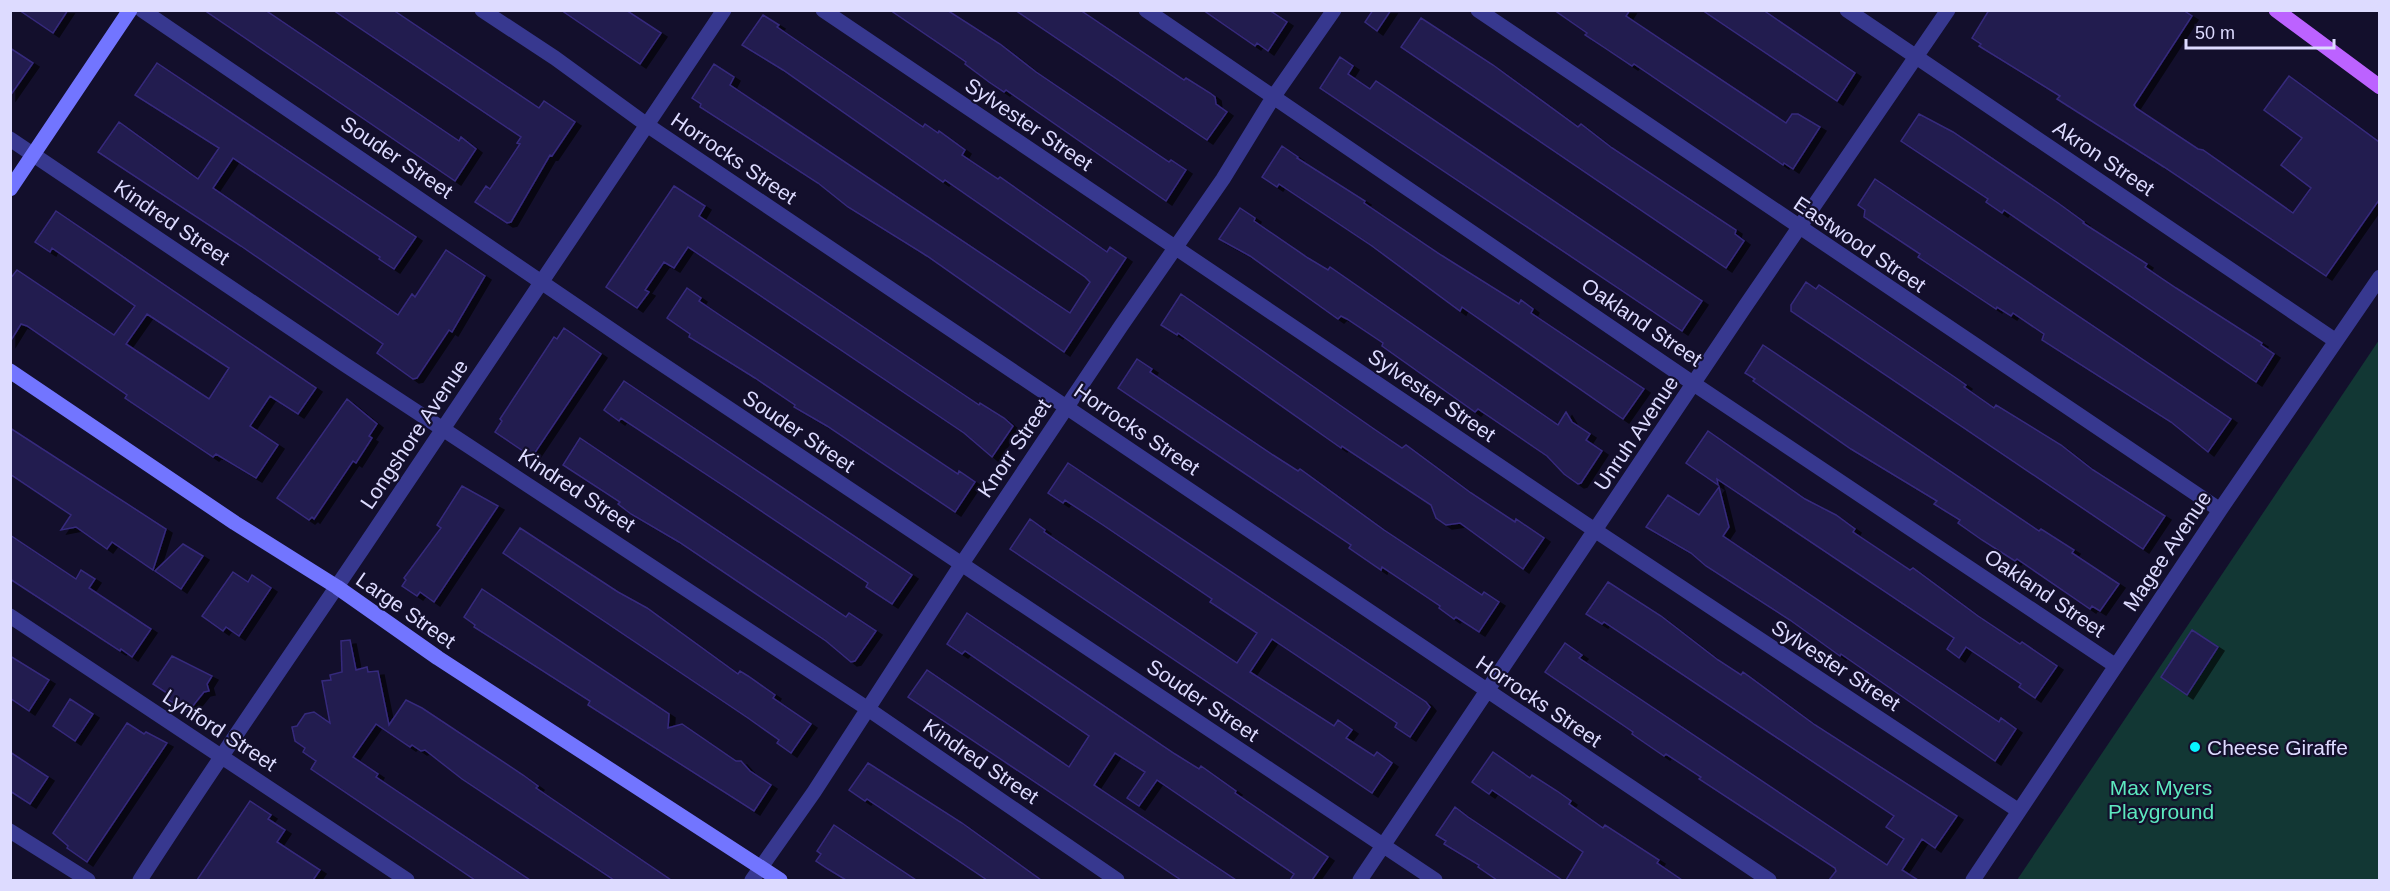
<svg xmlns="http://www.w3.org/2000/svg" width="2390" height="891" viewBox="0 0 2390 891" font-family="Arial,sans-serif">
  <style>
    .green { fill: #123734 }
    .building { fill: #221a4f; stroke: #362a7c; stroke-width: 1.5; fill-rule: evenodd; filter: url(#shadow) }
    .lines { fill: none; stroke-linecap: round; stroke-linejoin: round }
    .street { stroke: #37388f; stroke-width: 15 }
    .secondary { stroke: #7275ff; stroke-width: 15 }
    .primary { stroke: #bc62ff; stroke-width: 15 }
    .poi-dot { fill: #07f3ff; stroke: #130f2c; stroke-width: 2 }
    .labels { text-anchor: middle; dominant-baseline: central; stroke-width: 4.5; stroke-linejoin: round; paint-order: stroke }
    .street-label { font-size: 21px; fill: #dddbff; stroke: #130f2c }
    .poi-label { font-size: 21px; fill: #dddbff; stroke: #130f2c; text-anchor: start }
    .park-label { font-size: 21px; fill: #5de9bf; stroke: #130f2c }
  </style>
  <defs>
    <filter id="shadow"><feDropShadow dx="6" dy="4" stdDeviation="0" flood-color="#0009"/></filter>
  </defs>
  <rect width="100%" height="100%" fill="#130f2c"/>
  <path class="green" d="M2379,340V880H2017Z"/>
  <path class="building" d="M19,10H68L53,33Z
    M204,10H265L459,141L461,137L476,149L455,181Z
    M333,10H393L539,108L544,101L575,122L552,156L550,155L511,222L507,223L475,202L486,186L490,189L520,144L517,143L521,137Z
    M561,10H626L661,33L640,64Z
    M890,10H947L1000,44L1036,72L1169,162L1171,160L1186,170L1166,201L1006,90L1004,92L989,82L965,64L966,62Z
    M1015,10H1080L1184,80L1186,78L1210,93L1215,97L1216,104L1227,112L1207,140Z
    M1203,10H1269L1287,22L1268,51L1257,43L1255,46Z
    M1373,10H1391L1377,31L1365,22Z
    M1554,10H1630L1626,16L1786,123L1792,114H1798L1820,127L1793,169L1784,163L1783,165L1634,64L1632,66L1605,48L1585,35L1587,33Z
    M1702,10H1763L1855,73L1837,101Z
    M1989,10H2183L2192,16L2134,105L2136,108L2198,149L2203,150L2293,213L2311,188L2281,165L2302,138L2264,110L2289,76L2379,142V200L2326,276L2164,167L2057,99L2060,96L1979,46L1981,44L1972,38Z
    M763,15L779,25L777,27L923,127L925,124L938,133L939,131L965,150L962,155L998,179L1000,177L1107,252L1110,247L1126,258L1064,352L927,256L848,207L818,183L700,107L701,104L692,98L714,64L734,77L730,85L1070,313L1090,282L1085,277L945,180L943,182L783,70L742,45Z
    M1421,18L1493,65L1578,127L1581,124L1612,148L1736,230L1735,234L1744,241L1726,268L1401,47Z
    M10,48L33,63L10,96Z
    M1340,57L1353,66L1348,74L1370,89L1376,81L1702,301L1682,331L1320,88Z
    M157,63L416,237L394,269L379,259L380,257L233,158L213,188L398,315L412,294L415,297L446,250L485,276L452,332L449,330L417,378L413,379L377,353L383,344L241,246L98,152L119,122L198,179L219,148L135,95Z
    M1919,114L1953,132L2058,203L2084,222L2083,223L2147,264L2145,267L2176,288L2262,343L2261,345L2274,354L2256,382L2004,210L2002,213L1986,202L1988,199L1901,141Z
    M1282,146L1298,157L1297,158L1365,201L1364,203L1441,255L1519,304L1521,300L1533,309L1531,313L1644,389L1623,419L1462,307L1460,311L1372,246L1279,184L1277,187L1262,177Z
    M1875,179L2231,419L2208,452L2171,422L2042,340L2044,334L2013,313L2011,316L1997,307L1996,309L1918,257L1920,254L1864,217L1865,210L1858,205Z
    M674,186L705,206L699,216L979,405L980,403L1004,418L1013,426L992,457L964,433L688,247L674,268L664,262L645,290L649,292L637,308L606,287Z
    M1240,208L1255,218L1254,221L1308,258L1328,270L1330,267L1558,425L1566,412L1572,422L1590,434L1586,440L1602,451L1581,483L1578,484L1564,474L1547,456L1478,409L1475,412L1382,346L1383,343L1347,319L1341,316L1338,319L1250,256L1219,239Z
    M56,211L316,388L298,414L270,396L250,426L278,445L256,478L216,454L213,457L168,427L125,398L127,395L27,326L21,324L10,342V279L17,270L114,335L135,306L52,248L50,252L35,242ZM147,314L229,368L209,399L126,344Z
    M1806,282L1816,289L1819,285L1956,378L1966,385L1964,387L1994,408L1996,405L2061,445L2093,470L2165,516L2143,549L1791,311V305Z
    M687,288L701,298L699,301L724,318L958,474L959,471L975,482L955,512L827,426L794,407L795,405L755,378L689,337L690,334L667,318Z
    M1181,294L1374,429L1402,448L1406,445L1471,493L1515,522L1516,519L1544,538L1523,569L1460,523L1446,525L1436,518L1431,505L1342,446L1341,448L1178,333L1177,335L1161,325Z
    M564,328L601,354L532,457L495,432L502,421L500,419L554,337L557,339Z
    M1763,345L2039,531L2041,529L2074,550L2072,553L2119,584L2100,611L2092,606L2090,609L2017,559L2015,561L1982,540L1958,523L1960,520L1934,504L1937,501L1851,449L1753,381L1755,379L1745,373Z
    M1137,359L1152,369L1150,372L1273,455L1298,471L1300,469L1384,530L1482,595L1484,592L1499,602L1479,632L1456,617L1454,619L1439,608L1440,606L1382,567L1381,570L1349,548L1351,545L1118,388Z
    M624,381L912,575L892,604L866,587L868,583L736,494L621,418L619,421L604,410Z
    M347,399L377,424L369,436L372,438L356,463L353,461L314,519L312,517L309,520L277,498Z
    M10,428L166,529L153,570L112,542L107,549L76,527L61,530L71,515L10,474Z
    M1708,431L1805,499L1836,515L1855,529L1853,532L1910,570L1913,568L1978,616L2020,644L2022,642L2057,666L2035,698L2019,687L2021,684L1966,647L1959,658L1947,649L1954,638L1717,479L1718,485L1686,463Z
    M580,438L846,617L849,613L876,631L855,661L851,662L826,641L679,542L631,514L618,504L620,502L563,465Z
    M1068,463L1426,702L1430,707L1410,737L1395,727L1397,723L1272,639L1250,672L1334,726L1338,720L1352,730L1346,738L1374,756L1377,752L1392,763L1372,793L1010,549L1030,519L1045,530L1044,532L1237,663L1257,633L1210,602L1212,599L1103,525L1065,500L1063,503L1048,493Z
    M462,486L498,506L434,602L420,592L417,596L402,586L406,580L404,578L441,528L437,525Z
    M1719,487L1729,527L1723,536L1999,722L2001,718L2016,729L1995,761L1841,654L1840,656L1790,620L1706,566L1691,553L1646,527L1668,495L1699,515Z
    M520,528L618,592L647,608L738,674L740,671L748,676L775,695L773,698L811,724L791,753L777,743L779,740L748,718L503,553Z
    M10,535L76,579L81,570L95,579L89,588L151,629L132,657L121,649L120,651L10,579Z
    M183,544L203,556L181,589L155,571Z
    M233,572L248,582L252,575L271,588L239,636L226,627L223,631L202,616Z
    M1608,582L1661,616L1718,660L1741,675L1743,672L1815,725L1957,816L1935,848L1922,839L1902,870L1918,880H1829L1836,871L1835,868L1699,779L1701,777L1666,754L1664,756L1642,741L1632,734L1633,732L1545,672L1565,643L1582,655L1579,658L1887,865L1904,839L1886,827L1894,816L1604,622L1602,624L1586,614Z
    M482,589L669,714L668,728L682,724L736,761H741L750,771L771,785L754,811L588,705L590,701L474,627L475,625L464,617Z
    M967,613L1175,754L1199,769L1201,766L1236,791L1235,793L1328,857L1312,880H1290L1294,874L1157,780L1139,806L1127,798L1145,772L1115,753L1094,785L1236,880H1181L908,697L927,670L1069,767L1089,736L965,651L962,654L947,644Z
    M2192,630L2218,647L2187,695L2161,677Z
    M350,640L356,670L367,667L368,672L378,671L389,725L406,700L422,708L523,775L538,786L536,788L671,880H614L462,779L425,750L421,751L412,745L410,747L376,724L353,757L378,774L376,777L530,880H475L311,769L316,761L303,752L305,748L295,741L292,727L297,726L305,714L314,712L330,723L322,681L331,680L330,675L342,672L341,641Z
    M10,656L49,680L29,711L10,698Z
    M172,656L212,676L207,684L209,691L204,692L188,712L167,699L170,695L153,684Z
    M70,699L93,714L75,741L53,726Z
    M127,723L144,734L146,732L167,743L87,862L67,848L68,846L53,833Z
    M10,752L48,777L30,804L10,791Z
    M1493,752L1530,778L1532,775L1557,791L1571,801L1569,804L1603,828L1605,825L1659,860L1657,863L1682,880H1566L1583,852L1492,790L1489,794L1472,782Z
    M868,763L962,823L1041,880H987L867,799L865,801L849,790Z
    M250,801L271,815L268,819L285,830L277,842L320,870L313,880H197Z
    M1455,807L1468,817L1562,880H1497L1478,867L1479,865L1444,844L1446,841L1436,835Z
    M834,825L868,848L916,880H846L828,869L816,861L821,854L817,851Z"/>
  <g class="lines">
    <path class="street" d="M142,10L638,348L1435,880
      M482,10L555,58L647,125L1769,880
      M823,10L1596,531L2019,811
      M1146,10L1694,384L2116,666
      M1478,10L2220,510
      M1847,10L2336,341
      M10,139L344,364L868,709L1117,880
      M10,616L407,880
      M10,831L88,880
      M140,880C212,768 288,659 363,548C483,369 602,189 724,10
      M752,880L814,792L961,565L1121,326L1223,179L1274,96L1334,10
      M1360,880L1744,308L1948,10
      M1973,880L2220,510L2380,277"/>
    <path class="secondary" d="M10,189L130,10
      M10,371L235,523L337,587L438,658L780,880"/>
    <path class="primary" d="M2276,10L2380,87"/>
  </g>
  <circle class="poi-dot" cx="2195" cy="747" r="6"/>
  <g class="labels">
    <g class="street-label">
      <text transform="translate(1029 124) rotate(34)">Sylvester Street</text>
      <text transform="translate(397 157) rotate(34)">Souder Street</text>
      <text transform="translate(734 158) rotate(34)">Horrocks Street</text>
      <text transform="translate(2104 158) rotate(34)">Akron Street</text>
      <text transform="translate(172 222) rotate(34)">Kindred Street</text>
      <text transform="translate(1860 244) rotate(34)">Eastwood Street</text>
      <text transform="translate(1642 322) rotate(34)">Oakland Street</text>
      <text transform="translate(1432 395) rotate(34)">Sylvester Street</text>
      <text transform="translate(1137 429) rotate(34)">Horrocks Street</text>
      <text transform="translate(799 431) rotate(34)">Souder Street</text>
      <text transform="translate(1636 433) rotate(-56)">Unruh Avenue</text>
      <text transform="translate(414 434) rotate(-56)">Longshore Avenue</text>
      <text transform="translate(1014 448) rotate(-56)">Knorr Street</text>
      <text transform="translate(577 490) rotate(33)">Kindred Street</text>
      <text transform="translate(2167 551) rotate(-56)">Magee Avenue</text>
      <text transform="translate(2045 593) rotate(34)">Oakland Street</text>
      <text transform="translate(406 610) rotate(35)">Large Street</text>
      <text transform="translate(1836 665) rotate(33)">Sylvester Street</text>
      <text transform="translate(1203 700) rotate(34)">Souder Street</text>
      <text transform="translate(1539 701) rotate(34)">Horrocks Street</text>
      <text transform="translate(220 730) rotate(33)">Lynford Street</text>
      <text transform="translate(981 761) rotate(34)">Kindred Street</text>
    </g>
    <g class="poi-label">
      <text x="2207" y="747">Cheese Giraffe</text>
    </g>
    <g class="park-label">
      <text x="2161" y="787">Max Myers<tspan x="2161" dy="24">Playground</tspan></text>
    </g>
  </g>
  <rect width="2390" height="891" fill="none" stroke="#dddbff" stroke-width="24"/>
  <path d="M2186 39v9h148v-9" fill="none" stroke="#dddbff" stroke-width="3"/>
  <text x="2195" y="39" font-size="18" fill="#dddbff" stroke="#130f2c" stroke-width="4.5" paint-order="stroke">50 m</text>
</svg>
